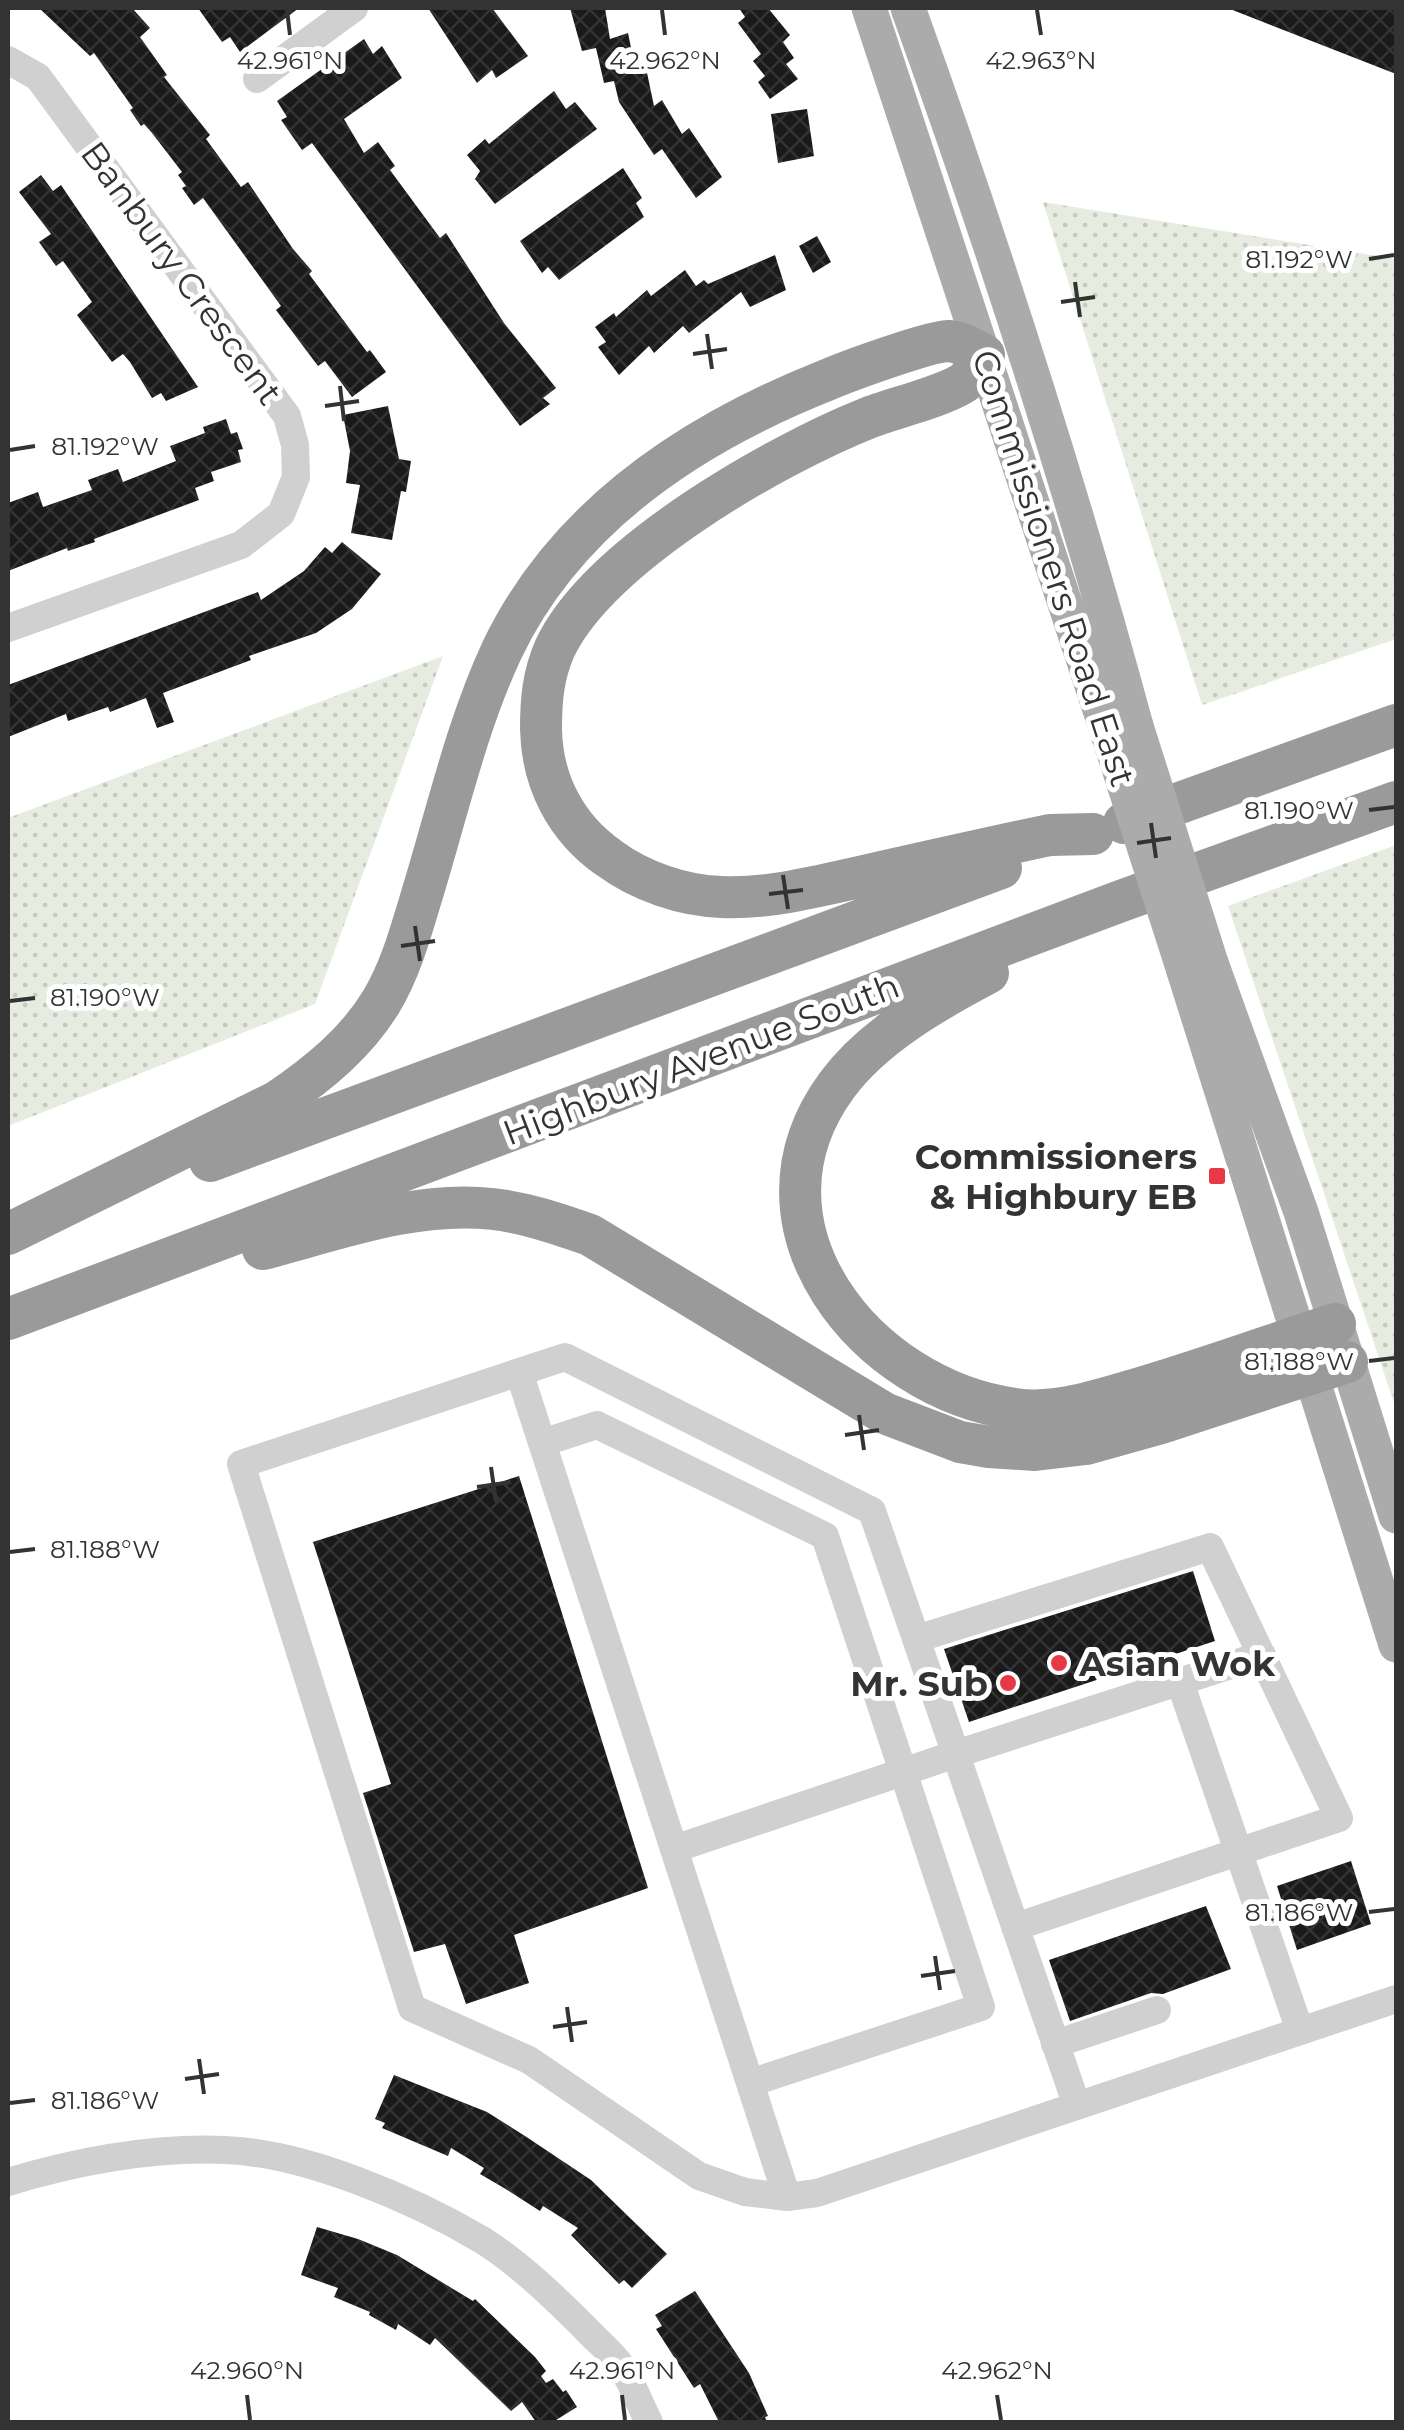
<svg xmlns="http://www.w3.org/2000/svg" width="1404" height="2430" viewBox="0 0 1404 2430" font-family="Montserrat,sans-serif">
  <style>
    .grass { fill: url(#grass-dots) }
    .building { fill: url(#building-cross-hatch) }
    .lines { fill: none; stroke-linecap: round; stroke-linejoin: round }
    .minor { stroke: #d0d0d0; stroke-width: 28 }
    .major { stroke: #ababab; stroke-width: 35 }
    .highway { stroke: #9a9a9a; stroke-width: 42 }
    .major-bridge { stroke: #ababab; stroke-width: 35 }
    .ticks { fill: none; stroke: #333; stroke-width: 4 }
    .poi-dot { fill: #e63946; stroke: #fff; stroke-width: 4 }
    .labels { text-anchor: middle; dominant-baseline: central; stroke-width: 10; stroke-linejoin: round; paint-order: stroke }
    .street-label { font-size: 35px; fill: #333; stroke: #fff }
    .poi-label { font-size: 35px; font-weight: bold; fill: #333; stroke: #fff; text-anchor: end }
    .ticks-label { font-size: 25px; text-anchor: middle; fill: #333; stroke: #fff; stroke-width: 10; stroke-linejoin: round; paint-order: stroke }
  </style>
  <defs>
    <pattern id="grass-dots" width="8" height="8" patternUnits="userSpaceOnUse" patternTransform="scale(2.5)"><rect width="8" height="8" fill="#e6ecdf"/><path d="M2 2h.1M6 6h.1" fill="none" stroke="#c6cbc0" stroke-width="1.8" stroke-linecap="round"/></pattern>
    <pattern id="building-cross-hatch" width="8" height="8" patternUnits="userSpaceOnUse" patternTransform="scale(2.5)"><rect width="8" height="8" fill="#1a1a1a"/><path d="M0 0l8 8M0 8l8-8" fill="none" stroke="#333"/></pattern>
  </defs>
  <rect width="100%" height="100%" fill="#fff"/>
  <path class="grass" d="M1043,202L1396,259V639L1202,705Z
    M443,656L315,1004L8,1126V818Z
    M1396,845V1409L1228,906Z"/>
  <path class="building" d="M39,8H132L150,28L140,37L167,75L164,77L210,135L206,139L241,187L248,182L293,249L312,271L309,274L367,352L370,350L386,372L352,397L325,361L318,366L276,310L281,306L203,198L194,205L182,188L186,186L178,175L182,172L152,133L144,124L141,126L130,110L133,108L94,53L90,56Z
    M198,8H299L240,52L230,37L222,42Z
    M428,8H492L528,56L496,78L492,70L477,83Z
    M570,8H605L610,39L628,33L636,72L646,68L654,106L662,100L682,134L689,128L722,177L696,198L662,149L654,155L619,102L614,81L604,83L596,48L582,51Z
    M739,8H768L790,35L783,42L794,58L786,64L798,79L770,99L758,82L765,76L753,61L761,54L738,23L745,17Z
    M1230,8H1396V74L1230,9Z
    M364,39L373,54L382,46L402,78L344,119L364,153L378,142L395,166L390,170L440,238L446,233L504,323L556,388L543,398L550,404L520,426L312,143L302,150L281,120L287,117L277,101Z
    M554,91L566,109L575,102L597,129L495,204L475,179L480,171L467,155L485,139L489,144Z
    M807,109L814,156L778,163L771,114Z
    M623,168L642,198L636,203L644,217L559,280L548,267L542,273L520,241Z
    M41,175L53,191L61,185L198,387L166,401L161,393L152,398L130,362L123,354L112,362L77,315L92,302L63,261L56,266L39,242L51,234L19,192Z
    M817,236L831,262L813,273L799,246Z
    M775,255L786,290L750,307L741,292L689,333L683,326L654,353L649,346L619,375L598,347L606,342L595,327L614,313L616,317L647,290L651,296L685,270L696,286L704,280L708,284Z
    M388,406L399,459L411,461L406,492L401,491L392,540L351,533L360,485L346,483L350,451L343,415Z
    M226,419L231,434L237,432L243,449L238,450L241,462L211,472L214,481L195,488L199,500L94,539L95,542L68,551L67,548L8,571V503L38,492L43,507L92,490L88,480L118,469L123,482L176,461L170,446L205,433L203,427Z
    M342,542L381,574L352,609L316,633L249,656L251,660L163,693L174,722L157,728L146,698L110,712L108,707L68,721L66,714L8,737V685L258,592L261,600L304,571L325,547L332,553Z
    M519,1476L648,1888L514,1935L529,1983L466,2004L445,1944L414,1952L363,1793L391,1784L313,1542Z
    M1193,1571L1215,1641L969,1722L944,1649Z
    M1351,1861L1371,1924L1297,1950L1277,1886Z
    M1206,1906L1231,1969L1163,1994L1151,1993L1070,2021L1049,1960Z
    M394,2075L487,2112L525,2136L591,2180L667,2254L632,2288L624,2280L619,2284L571,2235L578,2228L543,2206L540,2211L504,2188L480,2174L484,2168L451,2148L448,2156L382,2128L385,2123L375,2119Z
    M317,2227L358,2239L397,2255L473,2301L475,2299L535,2357L546,2371L541,2376L546,2383L553,2379L563,2392L566,2390L577,2407L553,2422H536L522,2402L511,2411L435,2338L430,2345L398,2324L396,2330L369,2315L370,2312L334,2297L338,2288L301,2275Z
    M695,2291L749,2373L768,2416L765,2417L767,2422H719L700,2384L694,2388L656,2329L662,2326L655,2315Z"/>
  <g class="lines">
    <path class="minor" d="M8,60L38,77L287,416L295,445L296,477L281,514L241,545L8,628
      M257,79L354,8
      M519,1372L787,2197
      M542,1443L597,1425L825,1536L981,2007L750,2083
      M916,1639L1210,1547L1339,1818L1015,1927
      M1180,1682L1300,2031
      M674,1849L956,1754L1262,1655
      M1055,2044L1157,2010
      M1077,2106L872,1511L565,1357L241,1464L412,2008L529,2060L699,2176L745,2192L787,2197L817,2193C1010,2128 1203,2063 1396,1999
      M8,2182C78,2161 151,2147 225,2150C305,2153 413,2199 482,2240C519,2263 555,2298 586,2329C596,2340 609,2350 618,2362C631,2379 639,2403 649,2422"/>
    <path class="major" d="M869,8L1109,737
      M908,8C993,244 1070,483 1136,726
      M1211,963L1301,1212L1396,1516
      M1184,971L1396,1645"/>
    <path class="highway" d="M1124,823L1396,725
      M988,973C935,1001 873,1036 837,1085C733,1226 867,1389 1015,1409C1055,1415 1096,1401 1134,1390C1202,1370 1268,1346 1335,1324
      M210,1161L1001,868
      M8,1234L278,1101C318,1074 356,1043 381,1002C402,967 412,927 424,888C448,809 467,725 502,650C566,516 693,433 827,380C848,371 930,341 949,341C962,342 974,350 984,355C979,364 974,373 967,380C952,394 890,409 868,418C775,455 599,555 555,648C543,675 541,700 541,729C542,782 566,828 609,858C640,881 683,896 722,897C769,899 819,886 864,876C926,862 988,848 1050,835L1093,834
      M263,1249C336,1230 416,1200 493,1209C527,1213 558,1224 590,1235L884,1413L960,1442L989,1447L1035,1450L1086,1444L1161,1423L1347,1362
      M8,1319L1121,901L1396,802"/>
    <path class="major-bridge" d="M1136,726L1211,963
      M1109,737L1184,971"/>
  </g>
  <path class="ticks" d="M287,10L290,35M662,10L665,35M1037,10L1041,35M1369,259L1394,255M1075,282L1080,317M1061,302L1095,297M707,334L712,369M693,354L727,349M340,386L344,421M325,406L359,401M10,450L35,446M1369,810L1394,807M1151,823L1156,858M1137,843L1171,838M783,875L788,909M769,894L803,890M415,926L420,961M401,946L435,941M10,1001L35,998M1369,1361L1394,1358M859,1415L864,1450M845,1435L879,1430M491,1467L496,1502M477,1487L511,1482M10,1552L35,1549M1369,1912L1394,1909M935,1956L940,1990M921,1976L955,1971M567,2007L572,2042M553,2027L587,2022M199,2059L204,2094M185,2079L219,2074M10,2103L35,2100M247,2395L250,2420M622,2395L625,2420M997,2395L1001,2420"/>
  <g class="poi-dot">
    <rect x="1207" y="1166" width="20" height="20" rx="5"/>
    <circle cx="1059" cy="1663" r="10"/>
    <circle cx="1008" cy="1683" r="10"/>
  </g>
  <g class="labels">
    <g class="street-label">
      <text transform="translate(182 273) rotate(54)">Banbury Crescent</text>
      <text transform="translate(1054 568) rotate(72)">Commissioners Road East</text>
      <text transform="translate(701 1059) rotate(-21)">Highbury Avenue South</text>
    </g>
    <g class="poi-label">
      <text x="1197" y="1156">Commissioners<tspan x="1197" dy="40">&amp; Highbury EB</tspan></text>
      <text x="1079" y="1663" text-anchor="start">Asian Wok</text>
      <text x="988" y="1683">Mr. Sub</text>
    </g>
  </g>
  <g class="ticks-label">
    <text x="290" y="69">42.961°N</text>
    <text x="665" y="69">42.962°N</text>
    <text x="1041" y="69">42.963°N</text>
    <text x="1299" y="268">81.192°W</text>
    <text x="105" y="455">81.192°W</text>
    <text x="1299" y="819">81.190°W</text>
    <text x="105" y="1006">81.190°W</text>
    <text x="1299" y="1370">81.188°W</text>
    <text x="105" y="1558">81.188°W</text>
    <text x="1299" y="1921">81.186°W</text>
    <text x="105" y="2109">81.186°W</text>
    <text x="247" y="2379">42.960°N</text>
    <text x="622" y="2379">42.961°N</text>
    <text x="997" y="2379">42.962°N</text>
  </g>
  <rect width="1404" height="2430" fill="none" stroke="#333333" stroke-width="20"/>
</svg>
